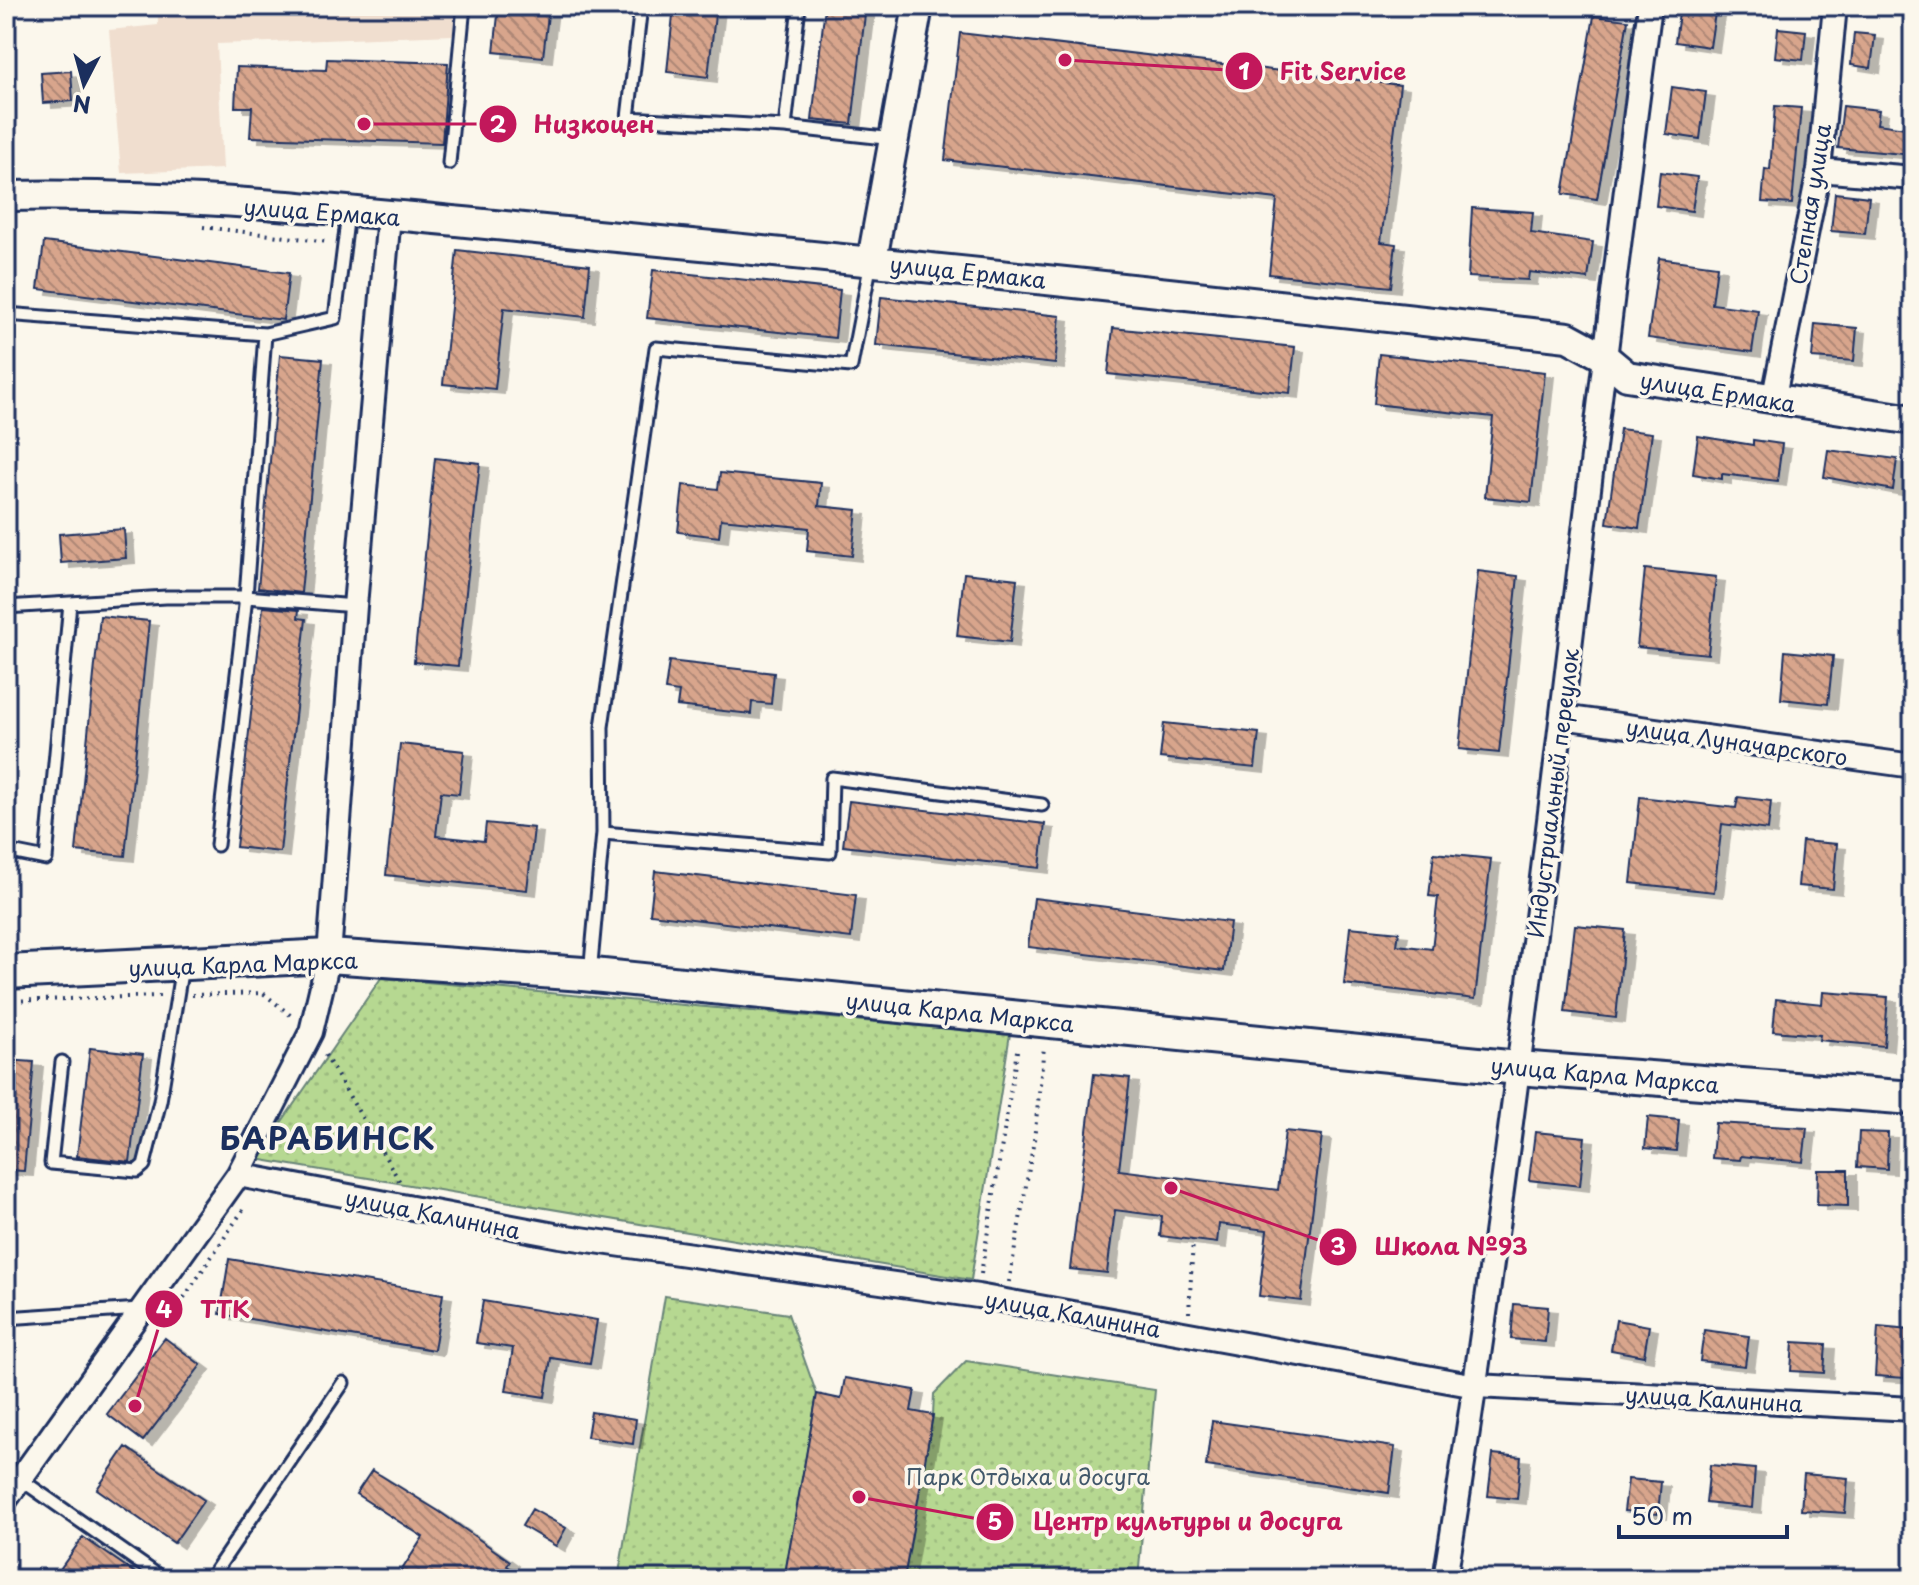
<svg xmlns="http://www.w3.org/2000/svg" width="1919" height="1585" viewBox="0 0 1919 1585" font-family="'Playpen Sans',sans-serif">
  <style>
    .built { fill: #f0decf }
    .grass { fill: url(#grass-dots); stroke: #688478; stroke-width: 2 }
    .building { fill: url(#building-back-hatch); stroke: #1b2f5e; stroke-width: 2; filter: url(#shadow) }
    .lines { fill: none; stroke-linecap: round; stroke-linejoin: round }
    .service-casing { stroke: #1b2f5e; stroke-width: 17 }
    .minor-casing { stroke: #1b2f5e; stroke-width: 28 }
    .tertiary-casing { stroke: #1b2f5e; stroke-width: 34 }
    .secondary-casing { stroke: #1b2f5e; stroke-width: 38 }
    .path { stroke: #1b2f5e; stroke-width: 4; stroke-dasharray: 2 6; stroke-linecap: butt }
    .service { stroke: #fbf7ec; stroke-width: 11 }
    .minor { stroke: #fbf7ec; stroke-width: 22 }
    .tertiary { stroke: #fbf7ec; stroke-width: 28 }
    .secondary { stroke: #fbf7ec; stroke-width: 32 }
    .labels { text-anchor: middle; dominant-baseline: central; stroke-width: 7; stroke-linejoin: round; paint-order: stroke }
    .street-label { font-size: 22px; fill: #1b2f5e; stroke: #fbf7ec }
    .park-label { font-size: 22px; fill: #42596b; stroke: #fbf7ec }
    .district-label { font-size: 30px; font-weight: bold; letter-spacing: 2px; fill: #1b2f5e; stroke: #fbf7ec }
    .leader { fill: none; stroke: #c2185b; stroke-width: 3 }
    .callout-dot { fill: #c2185b; stroke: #fbf7ec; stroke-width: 3 }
    .mark-label { font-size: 24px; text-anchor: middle; font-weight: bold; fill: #fff }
    .callout-label { font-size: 24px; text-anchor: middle; font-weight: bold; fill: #c2185b; stroke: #fbf7ec; stroke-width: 7; stroke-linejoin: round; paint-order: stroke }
  </style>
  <defs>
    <pattern id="grass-dots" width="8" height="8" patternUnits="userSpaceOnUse" patternTransform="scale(2)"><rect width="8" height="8" fill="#b6d891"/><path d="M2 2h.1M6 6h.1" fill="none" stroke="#9cba7f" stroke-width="1.8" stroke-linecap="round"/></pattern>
    <pattern id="building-back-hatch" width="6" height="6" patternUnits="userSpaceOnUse" patternTransform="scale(2)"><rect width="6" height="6" fill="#d8a58c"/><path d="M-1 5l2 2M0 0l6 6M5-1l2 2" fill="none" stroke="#ae8776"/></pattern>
    <filter id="shadow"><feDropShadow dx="9" dy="5" stdDeviation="0" flood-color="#0004"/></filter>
  </defs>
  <rect width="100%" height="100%" fill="#fbf7ec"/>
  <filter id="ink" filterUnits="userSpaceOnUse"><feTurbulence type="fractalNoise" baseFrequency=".0125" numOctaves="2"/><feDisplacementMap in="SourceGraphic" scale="16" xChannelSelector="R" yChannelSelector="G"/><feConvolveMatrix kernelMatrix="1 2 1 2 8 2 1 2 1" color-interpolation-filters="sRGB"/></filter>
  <g filter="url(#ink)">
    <path class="built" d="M158,6H455L453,35L217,44L223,169L121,173L109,30L158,25Z"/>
    <path class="grass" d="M381,978L1010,1034L971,1280L256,1159Z
      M665,1296L788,1314L817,1395L784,1579H618Z
      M966,1361L1155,1390L1138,1579H904L933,1415L934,1394Z"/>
    <path class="building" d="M499,6H549L543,57L494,52Z
      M674,6H716L708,77L667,72Z
      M825,6H866L852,124L812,120Z
      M1680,6H1716L1710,47L1675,42Z
      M1594,16L1628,20L1597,199L1563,194Z
      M1778,28L1806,31L1803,60L1775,57Z
      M960,33L1400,85L1381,242L1396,244L1391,287L1269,274L1277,199L945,160Z
      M1854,33L1875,35L1871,68L1851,65Z
      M327,59L448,63L442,143L250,137L252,107H235L237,67L326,70Z
      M71,71L73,101L43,103L41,73Z
      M1672,87L1706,92L1700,139L1666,134Z
      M1775,106L1801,108L1792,204L1762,202L1765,169L1770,170Z
      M1843,106L1879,110L1877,124L1913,129V155L1838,148Z
      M1660,172L1697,177L1692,211L1656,206Z
      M1835,193L1869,197L1865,234L1831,231Z
      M1472,208L1533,212L1531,233L1593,242L1588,279L1529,272L1528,280L1468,277Z
      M44,242L289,273L283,320L38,289Z
      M457,250L590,265L585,317L504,308L495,389L443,384Z
      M1659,258L1717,266L1712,304L1758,310L1752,352L1648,338Z
      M653,270L840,290L835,338L647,318Z
      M881,297L1060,316L1055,364L876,345Z
      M1815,324L1857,328L1854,361L1812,358Z
      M1113,328L1295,347L1290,393L1108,374Z
      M1379,354L1545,372L1531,502L1485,497L1493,417L1374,404Z
      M280,355L323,359L301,593L258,588Z
      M1620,429L1652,433L1639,528L1607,523Z
      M1698,436L1753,445V440L1782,444L1777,481L1722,474V479L1693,474Z
      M1828,450L1897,459L1893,490L1824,477Z
      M435,458L480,463L458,666L414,662Z
      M720,473L821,483L819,506L857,510L852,556L807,551L809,528L721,519L719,537L678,532L683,485L718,489Z
      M124,529L126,558L61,563L59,534Z
      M1645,569L1716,577L1708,654L1637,647Z
      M1478,571L1518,576L1499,753L1459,749Z
      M964,573L1017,579L1010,642L957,636Z
      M263,607L299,610L298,618L306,619L280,852L236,847Z
      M100,616L149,621L125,856L76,851Z
      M1785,651L1833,656L1828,704L1781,699Z
      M669,661L774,673L771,704L752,702L751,714L677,706L679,692L665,690Z
      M1164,723L1259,733L1255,768L1160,758Z
      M400,744L464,751L459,794L441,792L436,836L484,841L486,823L534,828L527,890L386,875Z
      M1640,797L1736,808L1738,797L1771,801L1768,830L1722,824L1714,892L1631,883Z
      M849,801L1045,824L1040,868L843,846Z
      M1802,841L1837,844L1833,889L1798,886Z
      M1434,853L1491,859L1475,999L1344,984L1350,927L1399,932L1397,945L1432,949L1438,897L1429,896Z
      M655,871L856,895L851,938L650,914Z
      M1034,898L1230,922L1224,971L1028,947Z
      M1575,925L1625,930L1616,1018L1565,1012Z
      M1823,992L1888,997L1884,1046L1819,1040L1820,1035L1773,1031L1776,999L1822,1004Z
      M90,1048L143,1054L130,1162L77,1156Z
      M6,1060L34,1062L24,1171L6,1170Z
      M1094,1074L1130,1078L1119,1170L1278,1190L1285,1131L1322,1135L1301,1301L1259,1296L1267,1230L1219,1224L1217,1243L1160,1236L1162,1216L1115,1210L1107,1273L1070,1269Z
      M1648,1117L1679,1120L1676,1151L1645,1148Z
      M1715,1123L1807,1128L1803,1162L1741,1156L1740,1160L1712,1158Z
      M1535,1132L1585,1137L1580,1186L1529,1180Z
      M1859,1132L1888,1133L1887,1169L1857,1167Z
      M1818,1170H1848V1206L1817,1205Z
      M229,1259L443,1294L434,1350L220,1314Z
      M483,1301L597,1320L590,1364L551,1358L545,1397L506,1391L513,1348L476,1343Z
      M1514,1304L1548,1307L1545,1342L1511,1339Z
      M1616,1320L1649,1326L1644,1356L1611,1350Z
      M1878,1327L1910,1330L1906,1378L1875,1376Z
      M1704,1330L1749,1336L1745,1366L1700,1361Z
      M165,1338L201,1365L143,1441L107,1414Z
      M1793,1342L1826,1344L1824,1373L1791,1371Z
      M845,1378L915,1390L911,1411L933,1415L904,1579H784L817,1394L841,1399Z
      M591,1412L636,1419L633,1444L587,1437Z
      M1212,1421L1395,1447L1389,1493L1206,1466Z
      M126,1447L204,1500L174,1543L97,1489Z
      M1493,1454L1521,1457L1517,1499L1488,1496Z
      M1710,1465L1755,1469L1752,1508L1706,1503Z
      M372,1470L440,1512L510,1561L507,1566L529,1579H396L423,1537L356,1494Z
      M1804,1474L1848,1478L1845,1513L1801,1510Z
      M1628,1479L1661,1482L1658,1514L1624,1511Z
      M532,1509L566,1528L556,1546L522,1526Z
      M83,1537L144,1579H53Z"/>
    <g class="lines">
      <g class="service-casing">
        <path id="service" d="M641,6L628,118L785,127
          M799,6L785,127L894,139
          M449,163L464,6
          M6,314L265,334L246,597L217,845
          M265,334L335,318L348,213
          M6,607L166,597H246L355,606
          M603,833L602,727L656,348L851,366L871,262
          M6,851L46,859L70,603
          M590,974L603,833L830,852L832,778L1042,805
          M62,1062L51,1163L137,1171L144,1165L160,1101L182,966
          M6,1318L140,1309
          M20,1479L163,1579
          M210,1579L343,1383"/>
      </g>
      <g class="minor-casing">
        <path id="minor" d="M1819,170L1913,178
          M1773,401L1819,170L1835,6
          M1562,717L1913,766
          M238,1175L560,1236L978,1296L1476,1386L1913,1409
          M6,1499L238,1175L311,1032L329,956L355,606L389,215
          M1445,1579C1529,1057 1579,530 1650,6"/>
      </g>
      <g class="tertiary-casing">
        <path id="tertiary" d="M6,196C202,192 400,216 596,235C920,265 1244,301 1568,337L1603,356L1627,376L1913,420
          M872,260L918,6"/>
      </g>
      <g class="secondary-casing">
        <path id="secondary" d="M6,972L329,956L583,974L1518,1068L1913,1098"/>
      </g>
      <path class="path" d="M203,227L329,242
        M192,995L263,993L294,1018
        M6,1001L160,996
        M325,1055L400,1182
        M981,1274L1018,1045
        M1009,1282L1034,1140L1044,1047
        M175,1311L243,1210
        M1189,1313L1193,1240"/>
      <use href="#service" class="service"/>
      <use href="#minor" class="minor"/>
      <use href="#tertiary" class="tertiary"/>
      <use href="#secondary" class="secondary"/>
    </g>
  </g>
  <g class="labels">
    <g class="street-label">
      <text transform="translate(1809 204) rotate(-81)">Степная улица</text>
      <text transform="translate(322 211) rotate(4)">улица Ермака</text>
      <text transform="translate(968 271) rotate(6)">улица Ермака</text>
      <text transform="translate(1718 391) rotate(9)">улица Ермака</text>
      <text transform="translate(1737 741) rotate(8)">улица Луначарского</text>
      <text transform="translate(1552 793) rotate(-83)">Индустриальный переулок</text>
      <text transform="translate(243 963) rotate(-2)">улица Карла Маркса</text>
      <text transform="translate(960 1011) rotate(6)">улица Карла Маркса</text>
      <text transform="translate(1605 1074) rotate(5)">улица Карла Маркса</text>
      <text transform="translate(433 1213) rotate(11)">улица Калинина</text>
      <text transform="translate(1073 1313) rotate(10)">улица Калинина</text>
      <text transform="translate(1714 1398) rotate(3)">улица Калинина</text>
    </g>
    <g class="park-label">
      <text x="1028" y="1475">Парк Отдыха и досуга</text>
    </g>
    <g class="district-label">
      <text x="328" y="1137">БАРАБИНСК</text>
    </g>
  </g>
  <path class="leader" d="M1065 60L1244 71M364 124L498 124M1171 1188L1338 1247M135 1406L164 1309M859 1497L995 1522"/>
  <g class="callout-dot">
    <circle cx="1065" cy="60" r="8"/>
    <circle cx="364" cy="124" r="8"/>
    <circle cx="1171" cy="1188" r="8"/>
    <circle cx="135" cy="1406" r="8"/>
    <circle cx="859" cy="1497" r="8"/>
    <circle cx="1244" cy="71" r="20"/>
    <circle cx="498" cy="124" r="20"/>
    <circle cx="1338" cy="1247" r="20"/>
    <circle cx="164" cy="1309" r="20"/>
    <circle cx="995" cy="1522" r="20"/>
  </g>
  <g class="mark-label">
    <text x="1244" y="80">1</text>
    <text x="498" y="133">2</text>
    <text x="1338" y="1255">3</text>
    <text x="164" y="1318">4</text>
    <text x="995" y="1530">5</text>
  </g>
  <g class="callout-label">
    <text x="1343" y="80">Fit Service</text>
    <text x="594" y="133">Низкоцен</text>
    <text x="1451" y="1255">Школа №93</text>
    <text x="225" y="1318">ТТК</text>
    <text x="1188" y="1530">Центр культуры и досуга</text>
  </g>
  <rect width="1919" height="1585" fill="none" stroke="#fbf7ec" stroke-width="32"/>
  <rect x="16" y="16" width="1887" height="1553" fill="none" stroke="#1b2f5e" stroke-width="3" filter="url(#ink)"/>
  <g transform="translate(84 84) rotate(186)" stroke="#fbf7ec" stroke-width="6" paint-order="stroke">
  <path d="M0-6L14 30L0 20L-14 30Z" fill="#1b2f5e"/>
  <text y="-12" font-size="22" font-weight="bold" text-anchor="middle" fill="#1b2f5e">N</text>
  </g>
  <path d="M1619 1525v12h168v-12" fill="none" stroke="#1b2f5e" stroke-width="4"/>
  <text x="1631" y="1525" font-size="24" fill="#1b2f5e" stroke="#fbf7ec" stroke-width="6" paint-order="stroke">50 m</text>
</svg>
